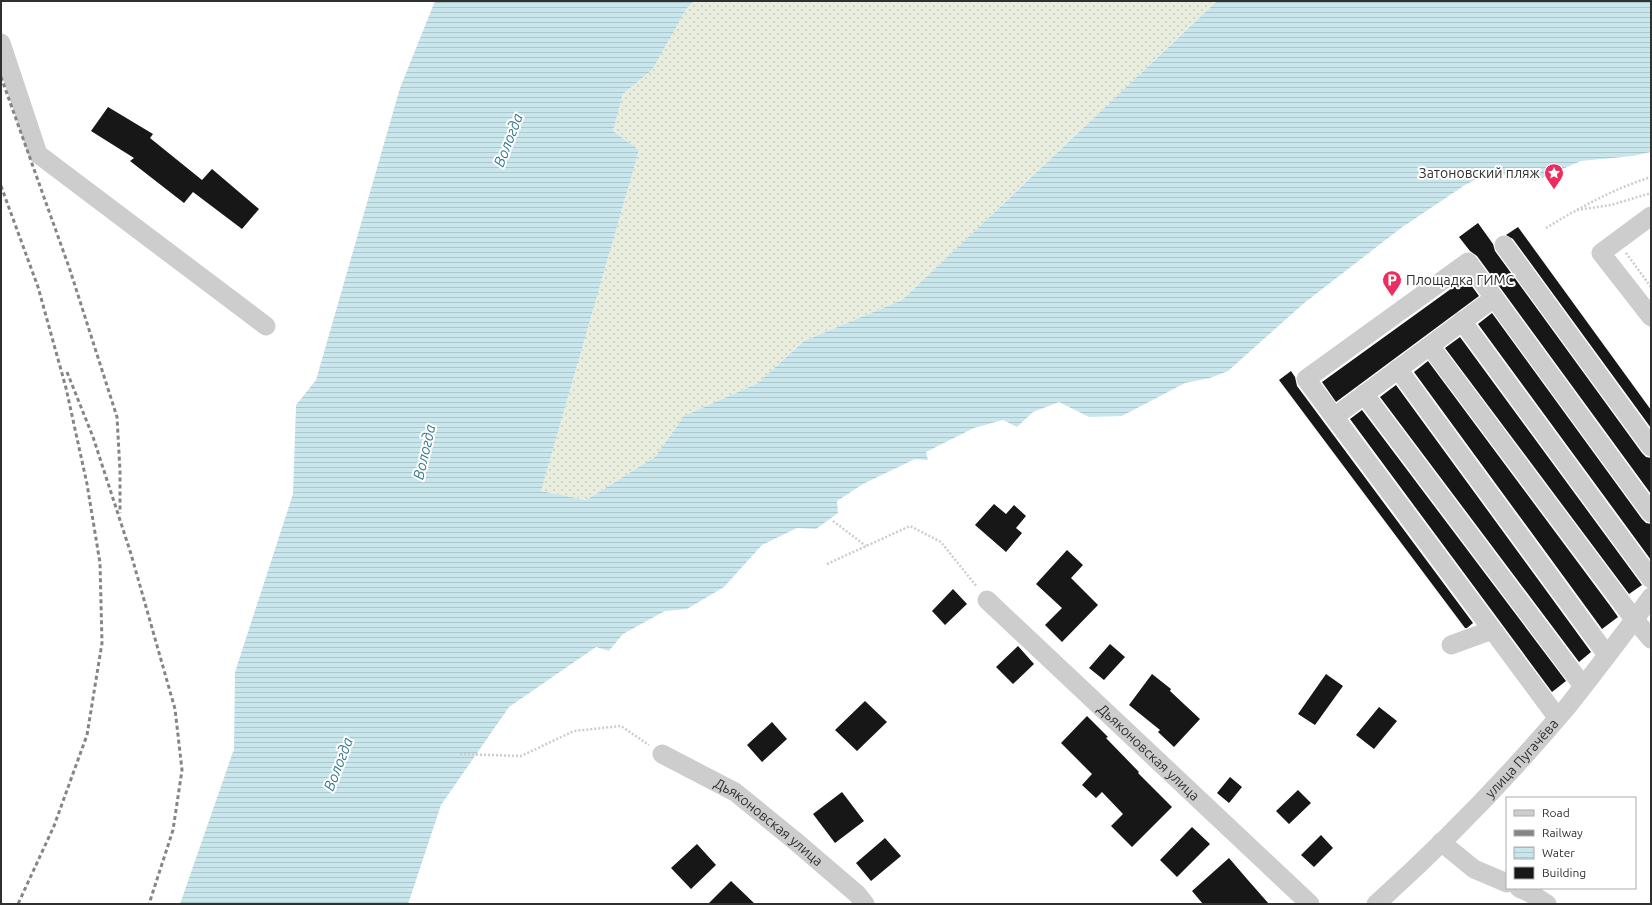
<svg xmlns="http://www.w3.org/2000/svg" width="1652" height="905" viewBox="0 0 1652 905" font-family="Ubuntu,sans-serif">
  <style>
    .grass { fill: url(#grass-dots) }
    .water { fill: url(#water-rules) }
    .building { fill: #171717 }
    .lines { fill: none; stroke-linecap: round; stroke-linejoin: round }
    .path { stroke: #cdcdcd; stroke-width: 2.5; stroke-dasharray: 2 2; stroke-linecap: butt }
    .minor { stroke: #cdcdcd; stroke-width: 19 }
    .rail { stroke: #858585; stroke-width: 3; stroke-dasharray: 4 3; stroke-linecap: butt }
    .labels { text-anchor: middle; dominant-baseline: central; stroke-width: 4; stroke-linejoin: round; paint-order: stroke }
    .poi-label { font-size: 14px; fill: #303030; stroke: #fff; text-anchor: end }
    .street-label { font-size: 14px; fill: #303030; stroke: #fff }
    .water-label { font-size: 15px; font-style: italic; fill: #387c8e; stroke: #fff }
  </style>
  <defs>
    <pattern id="grass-dots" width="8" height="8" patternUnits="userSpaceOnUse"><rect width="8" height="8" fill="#e9edde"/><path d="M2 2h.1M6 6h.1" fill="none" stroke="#c8ccbf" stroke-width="1.8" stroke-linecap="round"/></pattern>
    <pattern id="water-rules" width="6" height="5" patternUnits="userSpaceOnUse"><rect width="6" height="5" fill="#c9e6ed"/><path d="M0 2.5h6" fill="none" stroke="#adc6cc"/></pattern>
  </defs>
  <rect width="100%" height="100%" fill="#fff"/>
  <path class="grass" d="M694,1H811L813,2L825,1H1217L902,300L804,341L758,383L684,416L655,457L586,500L541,491L639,150L613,131L623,94L652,70L687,8Z"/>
  <path class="water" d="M435,1H694L687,8L652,70L623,94L613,131L639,150L541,491L586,500L655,457L684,416L758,383L804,341L902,300L1217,1H1651V152L1633,156L1581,161L1535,181L1508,175L1483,176L1465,185L1401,228L1303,304L1228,371L1210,378L1185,383L1122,416L1089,417L1059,402L1033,412L1017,427L1003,420L974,428L926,452L928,460L915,459L863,484L837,501L838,513L816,529L797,528L762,545L724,587L687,609L665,611L623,634L609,651L596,647L509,707L441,805L408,904H180L234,749L235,672L293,494L296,405L316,380L400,88Z"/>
  <path class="building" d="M108,107L153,134L150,138L202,180L212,169L259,209L242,229L193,192L184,203L130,161L134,158L91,131Z
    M1478,223L1493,244L1495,251L1642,453L1646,457L1651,458V494L1477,256L1470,251L1459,237Z
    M1518,227L1651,410V428L1513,239L1506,235Z
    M1466,278L1479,296L1336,402L1322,382Z
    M1492,313L1642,519L1646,523L1651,524V560L1478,324Z
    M1460,337L1642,585L1629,594L1445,348Z
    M1428,361L1611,607L1618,617L1602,629L1414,372Z
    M1291,371L1295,377L1297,386L1473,623L1467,628H1465L1279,380Z
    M1396,385L1591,652L1579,662L1380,397Z
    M1362,410L1566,681L1552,692L1350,419Z
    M994,504L1006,514L1014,505L1026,516L1016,528L1022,533L1006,552L975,525Z
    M1067,550L1083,565L1071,578L1098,605L1062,642L1045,625L1062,608L1036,584Z
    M953,589L967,604L945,625L932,611Z
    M1110,644L1125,657L1104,680L1089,668Z
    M1018,646L1034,664L1013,684L996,667Z
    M1152,674L1171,689L1170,691L1200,719L1174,747L1158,732L1160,730L1129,705Z
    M1326,674L1343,686L1315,725L1298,714Z
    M865,701L887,722L857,751L835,730Z
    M1379,707L1397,721L1374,749L1356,735Z
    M1087,716L1108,737L1106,738L1139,772L1138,773L1172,807L1132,847L1111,826L1123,814L1102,792L1096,798L1082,785L1092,774L1061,743Z
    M772,722L787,739L762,762L747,745Z
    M1230,777L1242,787L1229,803L1217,793Z
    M1298,790L1311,803L1289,824L1276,811Z
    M842,792L864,821L835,843L813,814Z
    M1192,827L1210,844L1177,877L1160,860Z
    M1321,835L1333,848L1314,867L1301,855Z
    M885,838L901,856L871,881L856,863Z
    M697,844L716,865L691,889L671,868Z
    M1229,858L1247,879L1269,904H1203L1192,891Z
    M731,881L755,904H708Z"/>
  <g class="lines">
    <path class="path" d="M1577,210L1611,205L1651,193
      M1546,228C1579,208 1613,189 1651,177
      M1626,253L1651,287
      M833,521L866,546
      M827,564L910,526L941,542L977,587
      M460,754L521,756L574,731L621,726L649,745"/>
    <g class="minor">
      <path d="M1,43L38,154L266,326"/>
      <path d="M1651,216L1601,253L1651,317"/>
      <path d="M1504,245L1651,447"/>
      <path d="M1462,321L1651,579"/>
      <path d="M1430,346L1634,619L1651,639"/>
      <path d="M1398,369L1607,655"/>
      <path d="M1364,394L1583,686"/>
      <path d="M1334,417L1494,298"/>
      <path id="s1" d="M987,600L1310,904"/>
      <path d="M1451,645L1492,630"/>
      <path d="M1557,717L1306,379L1468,262L1651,513"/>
      <path id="s2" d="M662,754L735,792L794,840L857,894L865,904"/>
      <path d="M1441,842L1474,869L1507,883"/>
      <path d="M1519,888L1530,893L1547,904"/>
      <path id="s3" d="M1376,904C1444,843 1509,776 1568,706C1596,670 1624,634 1651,597"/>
    </g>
    <path class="rail" d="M1,77L70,270L117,417L120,471V513
      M1,186L38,287L66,388L87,484L100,563L102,643L87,735L54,826L18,904
      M67,372L93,437L131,554L175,709L182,770L173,830L149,904"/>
  </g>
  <defs>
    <g id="sight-pin" transform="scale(1)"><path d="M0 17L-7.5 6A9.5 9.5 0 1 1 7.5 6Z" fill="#eb2e5d" stroke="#fff"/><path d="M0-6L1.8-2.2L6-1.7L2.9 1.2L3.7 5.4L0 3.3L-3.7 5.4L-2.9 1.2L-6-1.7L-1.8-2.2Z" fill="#fff"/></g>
    <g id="parking-pin" transform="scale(1)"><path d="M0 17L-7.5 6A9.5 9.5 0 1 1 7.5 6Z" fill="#eb2e5d" stroke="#fff"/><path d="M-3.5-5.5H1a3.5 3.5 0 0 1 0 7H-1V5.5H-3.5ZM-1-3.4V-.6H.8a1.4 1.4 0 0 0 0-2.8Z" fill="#fff"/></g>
  </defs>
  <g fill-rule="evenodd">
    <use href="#sight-pin" x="1554" y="173"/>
    <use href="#parking-pin" x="1392" y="280"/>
  </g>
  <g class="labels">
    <g class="poi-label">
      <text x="1540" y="173">Затоновский пляж</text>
      <text x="1406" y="280" text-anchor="start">Площадка ГИМС</text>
    </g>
    <g class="street-label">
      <text stroke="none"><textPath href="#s1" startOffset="222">Дьяконовская улица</textPath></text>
      <text stroke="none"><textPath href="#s3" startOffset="206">улица Пугачёва</textPath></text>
      <text stroke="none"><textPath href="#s2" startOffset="127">Дьяконовская улица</textPath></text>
    </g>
    <g class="water-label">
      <text transform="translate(508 140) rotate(-69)">Вологда</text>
      <text transform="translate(424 452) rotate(-77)">Вологда</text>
      <text transform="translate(338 764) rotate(-69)">Вологда</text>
    </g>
  </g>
  <rect width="1652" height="905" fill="none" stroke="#303030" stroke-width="4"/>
  <rect x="1506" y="797" width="130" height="92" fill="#ffffff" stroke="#acacac"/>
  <rect x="1514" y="810" width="20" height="6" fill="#cdcdcd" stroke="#acacac"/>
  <text x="1542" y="817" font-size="12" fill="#303030">Road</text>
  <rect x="1514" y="830" width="20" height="6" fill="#858585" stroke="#acacac"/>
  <text x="1542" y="837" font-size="12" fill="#303030">Railway</text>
  <rect x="1514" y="847" width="20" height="12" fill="url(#water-rules)" stroke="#acacac"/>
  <text x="1542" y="857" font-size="12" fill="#303030">Water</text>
  <rect x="1514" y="867" width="20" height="12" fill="#171717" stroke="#acacac"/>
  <text x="1542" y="877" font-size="12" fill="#303030">Building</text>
</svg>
